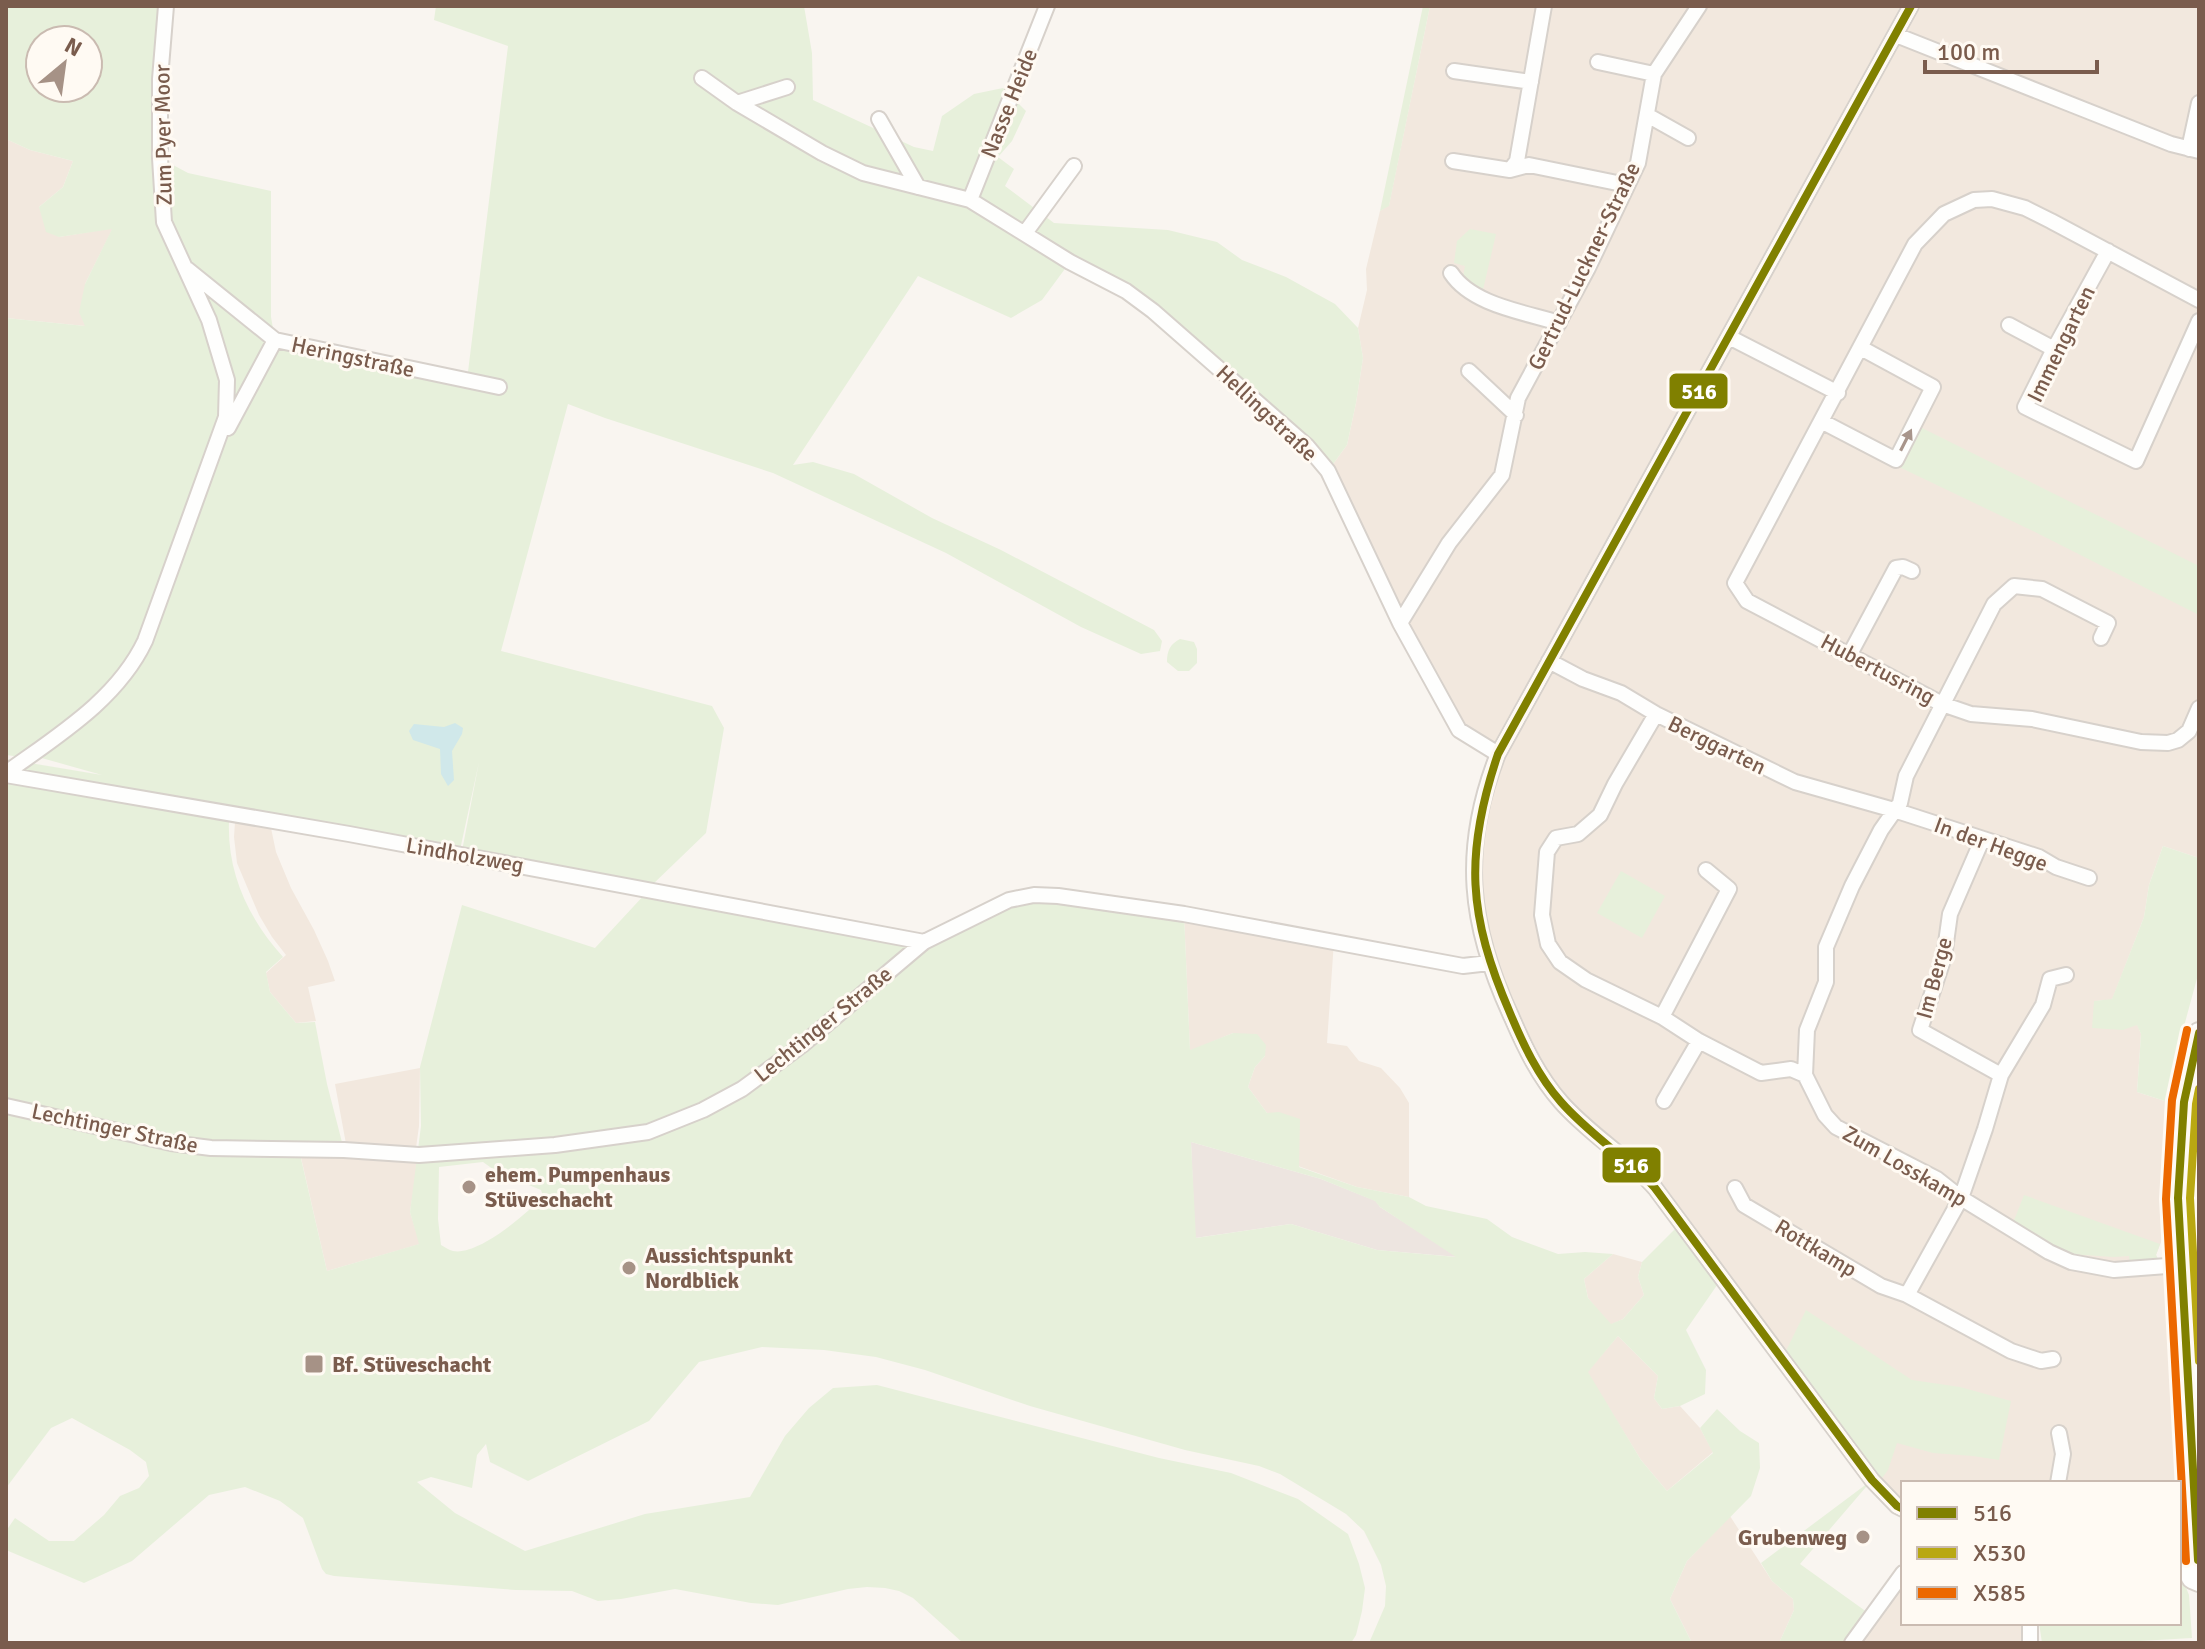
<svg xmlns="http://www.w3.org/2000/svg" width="2205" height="1649" viewBox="0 0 2205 1649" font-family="Signika,sans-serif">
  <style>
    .residential { fill: #f2e8de }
    .industrial { fill: #ede5e0 }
    .green { fill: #e7f0db; fill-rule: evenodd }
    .water { fill: #d0e8ea }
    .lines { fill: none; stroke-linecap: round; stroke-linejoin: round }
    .street-casing { stroke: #d7d1cb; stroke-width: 18 }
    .secondary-casing { stroke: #d9d2cb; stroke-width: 24 }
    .street { stroke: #fefefd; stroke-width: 14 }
    .secondary { stroke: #fefefd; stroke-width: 20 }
    .bus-1-casing { stroke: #fffaf3; stroke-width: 14 }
    .bus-2-casing { stroke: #fffaf3; stroke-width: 14 }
    .bus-3-casing { stroke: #fffaf3; stroke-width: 14 }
    .bus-1 { stroke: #808000; stroke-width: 8 }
    .bus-2 { stroke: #b9a812; stroke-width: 8 }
    .bus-3 { stroke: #ec6800; stroke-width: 8 }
    .oneway { fill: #a8958b }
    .poi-dot { fill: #a69286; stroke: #fffaf3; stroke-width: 3 }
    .labels { text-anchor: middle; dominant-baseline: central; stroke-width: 6; stroke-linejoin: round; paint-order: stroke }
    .street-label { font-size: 22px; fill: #7a5c4d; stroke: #fffaf3 }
    .poi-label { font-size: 22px; font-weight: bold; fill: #7a5c4d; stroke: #fffaf3; text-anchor: start }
    .line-badge { stroke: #fffaf3; stroke-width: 3 }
    .badge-label { font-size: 22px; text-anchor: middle; font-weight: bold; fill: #fff }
  </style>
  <rect width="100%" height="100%" fill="#f9f5f0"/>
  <path class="residential" d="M1430,6H2199V858L2163,846L2149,885L2144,917L2112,1000L2094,1001L2137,1024L2141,1034L2137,1092L2171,1103L2167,1129L2164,1198L2165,1232L2156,1255L2166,1275L2179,1483H1903V1509L1655,1188L1562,1104L1502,997L1472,876L1498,754L1459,730L1328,471L1347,445L1356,403L1363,358L1358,328L1367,290L1366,269L1380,211L1389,205Z
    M6,139L30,150L73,161L63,187L39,207L59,237L113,228L85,284V326L6,318Z
    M235,822L271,828L276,852L291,888L314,930L328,961L335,981L308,987L316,1021L296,1023L270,992L266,973L286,955L272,937L259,915L237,863L234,837Z
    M1184,914L1334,941L1327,1043L1347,1046L1359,1061L1381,1068L1400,1088L1409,1103V1197L1357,1187L1298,1166L1267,1113L1248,1087L1255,1067L1265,1056L1233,1033L1190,1051Z
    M420,1068L419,1126L416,1148L346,1144L335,1084Z
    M299,1149L419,1155L410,1212L420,1244L327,1271Z
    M1613,1254L1642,1262L1638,1277L1644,1295L1623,1319L1610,1325L1588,1298L1584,1279Z
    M1618,1336L1658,1376L1654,1398L1662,1409L1680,1406L1700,1428L1713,1452L1667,1491L1641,1460L1587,1372Z
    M1730,1516L1772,1581L1793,1599L1794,1610L1779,1643H1692L1670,1599L1687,1561Z
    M1903,1573V1623H2023L2024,1643H1852Z"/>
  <path class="industrial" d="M1191,1142L1321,1179L1376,1201L1380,1207L1458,1257L1377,1250L1291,1224L1195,1238Z"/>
  <path class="green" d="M6,6H166L160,158L188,173L271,191V317L275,340L467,380L508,46L434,20L436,6H804L812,53L813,100L914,147L933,151L942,116L974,94L1003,88L1026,111L1012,141L998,157L1014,169L1005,186L1054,223L1168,230L1217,242L1242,260L1286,277L1335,304L1358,328L1363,358L1356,403L1347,445L1328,471L1153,311L1070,262L1042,300L1011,318L918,276L793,465L813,462L854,474L932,518L1001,550L1154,630L1162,641L1160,651L1141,654L1081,627L946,553L773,473L605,418L568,404L501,651L712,706L724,728L706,833L651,886L462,851L479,762L460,850L6,767V759L102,775L31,755L21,757L6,755V318L85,326L79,312L85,284L112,229L59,237L46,232L39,207L63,187L73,161L30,150L6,139ZM40,40H88V88H40Z
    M1423,6H1430L1389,206L1380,211Z
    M1470,229L1496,234L1482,294L1462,282L1465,266L1454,263L1457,241Z
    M1916,425L2199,566V615L2035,532L1895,465Z
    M1180,639L1194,642L1197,649V663L1189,671H1178L1167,662C1167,651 1170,644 1180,639Z
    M6,780L229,821C227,873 248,918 283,957L266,972L270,992L296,1023L315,1022L327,1084L344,1150H299L327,1271L419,1244L410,1212L421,1126L420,1067L462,905L595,948L646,893L924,942L1034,895L1184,914L1190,1050L1233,1033L1257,1034L1266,1045L1265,1056L1255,1067L1248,1087L1267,1113L1279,1112L1300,1119L1299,1167L1357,1187L1409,1197L1426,1206L1487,1219L1512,1237L1558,1254L1585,1252L1613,1254L1584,1279L1588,1298L1611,1324L1623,1319L1644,1295L1638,1277L1642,1262L1681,1223L1722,1278L1686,1330L1706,1370L1705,1394L1680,1406L1662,1409L1654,1398L1658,1376L1618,1336L1588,1372L1641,1460L1667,1491L1713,1453L1700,1428L1717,1409L1740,1431L1759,1443L1760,1468L1751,1496L1687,1561L1670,1599L1692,1643H1369L1385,1606L1386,1586L1381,1565L1364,1531L1346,1514L1280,1474L1259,1466L1185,1450L1030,1406L925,1370L876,1357L824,1350L762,1347L699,1362L649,1421L528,1481L490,1462L486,1444L477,1455L472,1488L431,1477L417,1482L455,1513L525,1551L645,1514L750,1497L785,1436L809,1408L833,1388L877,1385L1159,1458L1231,1473L1298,1499L1348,1534L1359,1564L1365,1588L1362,1611L1356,1635L1351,1643H963L913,1598L899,1591L885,1588L867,1587L848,1589L778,1605L751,1603L675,1589L621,1599L598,1601L572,1591L516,1590L334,1576L326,1574L322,1569L303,1518L280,1501L245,1487L209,1495L132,1561L84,1583L6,1550V1531L15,1518L49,1541H74L104,1515L120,1496L139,1488L149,1476L146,1462L130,1450L72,1418L51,1428L6,1488ZM1191,1142L1321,1179L1375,1201L1380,1207L1456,1257L1377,1250L1291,1224L1196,1238ZM483,1162L497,1172L541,1190L543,1196C527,1214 478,1256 453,1251C449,1250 445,1247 441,1245L438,1219L439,1167Z
    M2163,846L2199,858V971L2174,1063L2171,1103L2137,1092L2141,1034L2137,1025L2123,1030L2092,1028L2094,1001L2112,999L2144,917L2149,885Z
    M1621,871L1665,896L1642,938L1597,913Z
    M2199,1120V1308L2193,1204V1155Z
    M2024,1195L2160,1244L2156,1255L2159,1261L2130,1264L2129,1256L2114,1257L2070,1254L2013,1223Z
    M1806,1310L1912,1380L1960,1387L2011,1401L1999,1460L1973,1456L1933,1453L1897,1443L1888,1470L1877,1485L1872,1480L1800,1564L1871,1615L1852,1643H1779L1794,1610L1793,1599L1772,1581L1761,1563L1872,1480L1782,1359Z
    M2179,1579L2183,1580L2189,1595L2192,1638L2105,1643H2042L2039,1623H2179Z"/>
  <path class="water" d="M455,723L463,728L462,734L452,751L454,780L448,786L441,774L440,749L413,740L409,731L414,724L444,727Z"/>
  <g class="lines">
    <g class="street-casing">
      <path id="street" d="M1544,6L1517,161L1510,170L1529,165L1627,185
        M1896,35L2171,144L2199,151
        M1598,62L1654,74
        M1454,71L1531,82
        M702,78L737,103L822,153L863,173L970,200L1070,262L1126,291L1153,311L1307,446L1328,471L1400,623L1459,730L1498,754
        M737,103L787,87
        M1647,115L1688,138
        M879,119L918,187
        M2189,149L2199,103
        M1453,161L1510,170
        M970,200L1047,6
        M1025,233L1074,166
        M2108,251L2054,349L2025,407L2136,461L2199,321
        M187,269L275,340L499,387
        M1451,273C1472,305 1524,312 1559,323
        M2199,300L2051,221L2025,208L1992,199L1974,200L1944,214L1915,244L1735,583L1747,601L1942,704L1971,714L2032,719L2141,742L2168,743L2178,740L2189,731L2199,708
        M2009,325L2054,349
        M1729,337L1838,393
        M1469,371L1516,415
        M1821,421L1896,460L1933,387L1861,348
        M228,428L275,340
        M1400,623L1449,543L1502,475L1518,398L1588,268L1638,163L1654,74L1699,6
        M2101,638L2108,623L2042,589L2014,586L1994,604L1906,776L1900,803L1881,830L1852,886L1826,947V982L1807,1030L1805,1075L1825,1115L1836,1127L1937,1179L1961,1198L2049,1252L2071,1262L2114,1270L2180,1265
        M1850,654L1896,568L1903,567L1912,571
        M1549,661L1583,679L1621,693L1656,714L1795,782L1894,810L2039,857L2056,867L2089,878
        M1656,714L1615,784L1600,815L1578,834L1556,838L1547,852L1542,915L1548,944L1560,962L1586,980L1662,1017L1699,1041L1761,1073L1791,1069L1805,1075
        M6,773C57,736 117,700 145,641L226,417L227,380L209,320L164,222L160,158V79L166,6
        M6,775L349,834L924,942
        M1982,840L1950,914L1944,957L1920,1030L2001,1075
        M1662,1017L1729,889L1706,870
        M1664,1101L1699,1041
        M6,1106L171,1143L211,1148L344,1150L419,1155L555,1145L648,1132L703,1110L742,1089L802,1045L924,942L1009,900L1034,895L1058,896L1184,914L1463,966L1489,963
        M1735,1188L1744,1205L1881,1286L1907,1295L1961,1198L1985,1129L2001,1075L2043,1005L2050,979L2066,975
        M1907,1295L2011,1351L2041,1361L2053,1359
        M2058,1483L2063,1454L2059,1433
        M1903,1509L1897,1506L1872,1480L1655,1188C1627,1156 1589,1134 1561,1102C1539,1077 1525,1048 1512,1018C1469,926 1460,850 1498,754L1911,6
        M2030,1623V1643
        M1852,1643L1903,1573"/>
    </g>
    <g class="secondary-casing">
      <path id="secondary" d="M2198,1560L2178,1198L2184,1102L2199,1033
        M2199,1560L2193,1562L2188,1569L2192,1578L2199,1581"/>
    </g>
    <use href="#street" class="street"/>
    <use href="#secondary" class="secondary"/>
    <g class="bus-1-casing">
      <path id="bus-1" d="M1903,1509L1897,1506L1872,1480L1655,1188C1626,1157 1589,1134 1561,1102C1538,1076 1523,1044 1510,1013C1468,916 1464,854 1498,754L1911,6
        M2198,1560L2178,1198L2184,1102L2199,1033"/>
    </g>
    <g class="bus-2-casing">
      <path id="bus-2" d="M2199,1089L2196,1104L2190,1198L2199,1361"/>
    </g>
    <g class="bus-3-casing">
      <path id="bus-3" d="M2186,1561L2166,1199L2172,1100L2187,1030"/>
    </g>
    <use href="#bus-1" class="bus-1"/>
    <use href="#bus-2" class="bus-2"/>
    <use href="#bus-3" class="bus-3"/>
  </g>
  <defs><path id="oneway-solid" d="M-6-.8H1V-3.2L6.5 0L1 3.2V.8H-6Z" transform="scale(2)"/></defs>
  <use class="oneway" href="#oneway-solid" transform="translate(1906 440) rotate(-63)"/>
  <g class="poi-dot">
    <circle cx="469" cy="1187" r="8"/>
    <circle cx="629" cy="1268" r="8"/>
    <rect x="304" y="1354" width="20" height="20" rx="4"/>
    <circle cx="1863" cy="1537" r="8"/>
  </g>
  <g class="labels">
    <g class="street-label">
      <text transform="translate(1009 103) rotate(-68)">Nasse Heide</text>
      <text transform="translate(163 135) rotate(-91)">Zum Pyer Moor</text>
      <text transform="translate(1584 266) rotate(-64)">Gertrud-Luckner-Straße</text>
      <text transform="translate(2061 344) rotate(-64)">Immengarten</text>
      <text transform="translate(353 357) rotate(12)">Heringstraße</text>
      <text transform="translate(1267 413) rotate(43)">Hellingstraße</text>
      <text transform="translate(1878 669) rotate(28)">Hubertusring</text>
      <text transform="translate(1717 745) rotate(26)">Berggarten</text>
      <text transform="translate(1991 844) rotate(20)">In der Hegge</text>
      <text transform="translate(465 855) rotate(10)">Lindholzweg</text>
      <text transform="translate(1934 978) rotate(-75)">Im Berge</text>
      <text transform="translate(823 1024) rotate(-39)">Lechtinger Straße</text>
      <text transform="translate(115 1128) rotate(12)">Lechtinger Straße</text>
      <text transform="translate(1905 1166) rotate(30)">Zum Losskamp</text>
      <text transform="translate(1816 1248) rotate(31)">Rottkamp</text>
    </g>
    <g class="poi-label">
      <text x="485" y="1174">ehem. Pumpenhaus<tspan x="485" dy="25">Stüveschacht</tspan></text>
      <text x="645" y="1255">Aussichtspunkt<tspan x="645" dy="25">Nordblick</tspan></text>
      <text x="332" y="1364">Bf. Stüveschacht</text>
      <text x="1847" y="1537" text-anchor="end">Grubenweg</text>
    </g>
  </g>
  <g class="line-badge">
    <rect x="1668" y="372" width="61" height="38" rx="8" fill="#808000"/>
    <rect x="1601" y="1146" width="61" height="38" rx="8" fill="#808000"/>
  </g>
  <g class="badge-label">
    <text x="1699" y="399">516</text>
    <text x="1631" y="1173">516</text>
  </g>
  <rect width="2205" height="1649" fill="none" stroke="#7a5c4d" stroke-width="16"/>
  <rect x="1901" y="1481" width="280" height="144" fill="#fffaf3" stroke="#cabbb1" stroke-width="2"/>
  <rect x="1917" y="1507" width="40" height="12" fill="#808000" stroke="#cabbb1" stroke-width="2"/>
  <text x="1973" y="1521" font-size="24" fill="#7a5c4d">516</text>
  <rect x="1917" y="1547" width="40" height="12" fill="#b9a812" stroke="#cabbb1" stroke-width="2"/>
  <text x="1973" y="1561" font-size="24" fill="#7a5c4d">X530</text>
  <rect x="1917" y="1587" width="40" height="12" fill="#ec6800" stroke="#cabbb1" stroke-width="2"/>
  <text x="1973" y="1601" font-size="24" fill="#7a5c4d">X585</text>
  <g transform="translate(64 64) rotate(29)"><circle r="38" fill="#fffaf3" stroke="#cabbb1" stroke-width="2"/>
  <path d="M0-6L14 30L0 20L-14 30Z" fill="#a69286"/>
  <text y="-12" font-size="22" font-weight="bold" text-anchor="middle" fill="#7a5c4d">N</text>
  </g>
  <path d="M1925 60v12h172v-12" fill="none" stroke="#7a5c4d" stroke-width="4"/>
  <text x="1937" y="60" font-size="24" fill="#7a5c4d" stroke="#fffaf3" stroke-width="6" paint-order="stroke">100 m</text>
</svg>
